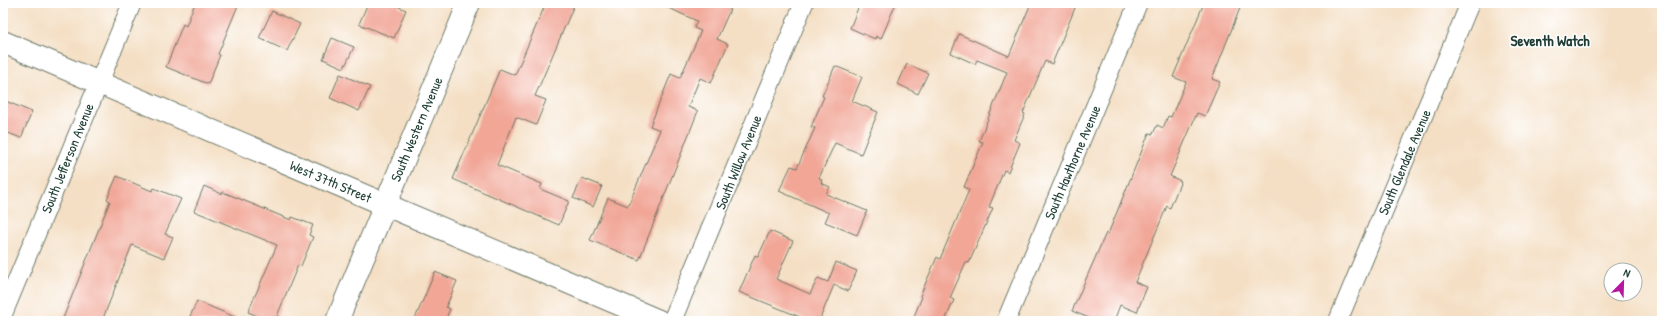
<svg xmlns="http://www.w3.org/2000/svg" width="1665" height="324" viewBox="0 0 1665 324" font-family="'Patrick Hand',sans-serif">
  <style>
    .building { fill: #f1a696 }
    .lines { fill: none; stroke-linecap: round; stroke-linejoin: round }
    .street-casing { stroke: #6a7666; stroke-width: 20 }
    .secondary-casing { stroke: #6a7666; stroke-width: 24 }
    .street { stroke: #fff; stroke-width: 18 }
    .secondary { stroke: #fff; stroke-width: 22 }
    .labels { text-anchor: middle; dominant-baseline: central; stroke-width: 3; stroke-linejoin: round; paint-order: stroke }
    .street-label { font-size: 14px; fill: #1f3d34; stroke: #fff }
    .neighbourhood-label { font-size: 15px; font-weight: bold; fill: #1f3d34; stroke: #fff }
  </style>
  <rect width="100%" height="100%" fill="#fff"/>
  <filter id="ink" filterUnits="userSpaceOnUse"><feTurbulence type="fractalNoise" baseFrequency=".025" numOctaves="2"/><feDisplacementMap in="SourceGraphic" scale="8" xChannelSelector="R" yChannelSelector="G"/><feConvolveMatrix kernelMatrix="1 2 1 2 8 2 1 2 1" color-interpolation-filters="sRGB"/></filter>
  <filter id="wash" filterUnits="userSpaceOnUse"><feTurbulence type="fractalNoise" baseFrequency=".012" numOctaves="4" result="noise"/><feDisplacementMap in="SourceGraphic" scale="16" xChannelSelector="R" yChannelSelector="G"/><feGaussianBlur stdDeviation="0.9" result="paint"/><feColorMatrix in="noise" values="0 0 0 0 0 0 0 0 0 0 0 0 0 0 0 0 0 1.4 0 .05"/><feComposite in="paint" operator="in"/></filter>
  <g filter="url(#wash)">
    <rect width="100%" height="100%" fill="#f4dfc4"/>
    <g id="blocks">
      <path class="building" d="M195,3H239L218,54L220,55L208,84L166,67L183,24L186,26Z
        M368,3H401L399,7L406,10L394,38L359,24Z
        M546,3H575L535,96L546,100L536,125L516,117L497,165L542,184L540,189L569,201L559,225L453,179L500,69L515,75Z
        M658,3H733L717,39L728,44L711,83L700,78L688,107L698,111L639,260L590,240L608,198L628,206L660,130L650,126L671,74L680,78L701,31L694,28L697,21Z
        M860,3H896L881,39L876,36L875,39L850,28Z
        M1031,3H1077L1052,64L1045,61L1023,113L1025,114L1014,140L1020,143L1008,172L1004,170L989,207L993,208L969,263L966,262L950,298L954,300L945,321H912L922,297L920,296L937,257L940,259L969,190L964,187L983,142L979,141L1007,72L977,60L975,64L951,53L959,34L1009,56Z
        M1204,3H1242L1212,79L1220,82L1205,116L1197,113L1170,176L1181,181L1170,208L1167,206L1135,282L1147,287L1137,312L1120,305L1114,321H1096L1072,311L1106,233L1108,234L1149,133L1153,134L1157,125L1163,128L1168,116L1171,117L1186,82L1173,77Z
        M272,11L300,24L287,51L259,38Z
        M332,38L354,47L344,68L323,59Z
        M907,64L928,73L918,94L898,84Z
        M835,66L862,77L852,101L878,112L861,154L835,143L819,178L822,180L821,183L830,187L826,194L867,211L857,235L825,222L829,213L779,191L791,166L797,168L815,128L811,127L824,97L822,96Z
        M340,74L370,87L359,111L330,98Z
        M3,100L32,112L21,138L3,131Z
        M117,176L152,191L154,188L181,199L165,234L173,237L164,258L132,245L102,321H62L110,201L107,199Z
        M582,178L602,186L593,207L573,198Z
        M204,186L222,194L223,192L291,220L292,217L313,225L309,235L313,237L301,266L298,265L275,321H269L248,312L277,245L194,211Z
        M770,231L793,241L776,279L810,294L818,278L828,282L836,262L857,271L848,291L834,285L819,321H810L739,292L755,255L758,257Z
        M435,272L457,281L446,307L450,309L445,321H414Z
        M197,301L244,321H188Z"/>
    </g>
  </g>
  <g filter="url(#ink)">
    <use href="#blocks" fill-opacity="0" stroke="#6a7666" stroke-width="1"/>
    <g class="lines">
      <g class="street-casing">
        <path id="street" d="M3,314L132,3
          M672,321L804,3
          M1006,321L1138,3
          M1338,321L1470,3"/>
      </g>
      <g class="secondary-casing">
        <path id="secondary" d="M3,42L659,321
          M337,321L469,3"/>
      </g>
      <use href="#street" class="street"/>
      <use href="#secondary" class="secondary"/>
    </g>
  </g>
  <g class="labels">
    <g class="street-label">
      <text transform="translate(416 129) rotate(-67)">South Western Avenue</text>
      <text transform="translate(67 158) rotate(-68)">South Jefferson Avenue</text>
      <text transform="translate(738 162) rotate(-68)">South Willow Avenue</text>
      <text transform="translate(1072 162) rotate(-67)">South Hawthorne Avenue</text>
      <text transform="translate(1404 162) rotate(-67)">South Glendale Avenue</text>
      <text transform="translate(331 181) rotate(23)">West 37th Street</text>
    </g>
    <g class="neighbourhood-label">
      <text x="1550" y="40">Seventh Watch</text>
    </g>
  </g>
  <rect width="1665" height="324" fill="none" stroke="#fff" stroke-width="16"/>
  <g transform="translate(1623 282) rotate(23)"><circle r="19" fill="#ffffff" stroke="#a5b1ae"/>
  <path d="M0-3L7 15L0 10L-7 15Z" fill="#b5179e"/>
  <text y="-6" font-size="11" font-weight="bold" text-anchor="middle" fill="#1f3d34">N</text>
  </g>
</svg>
